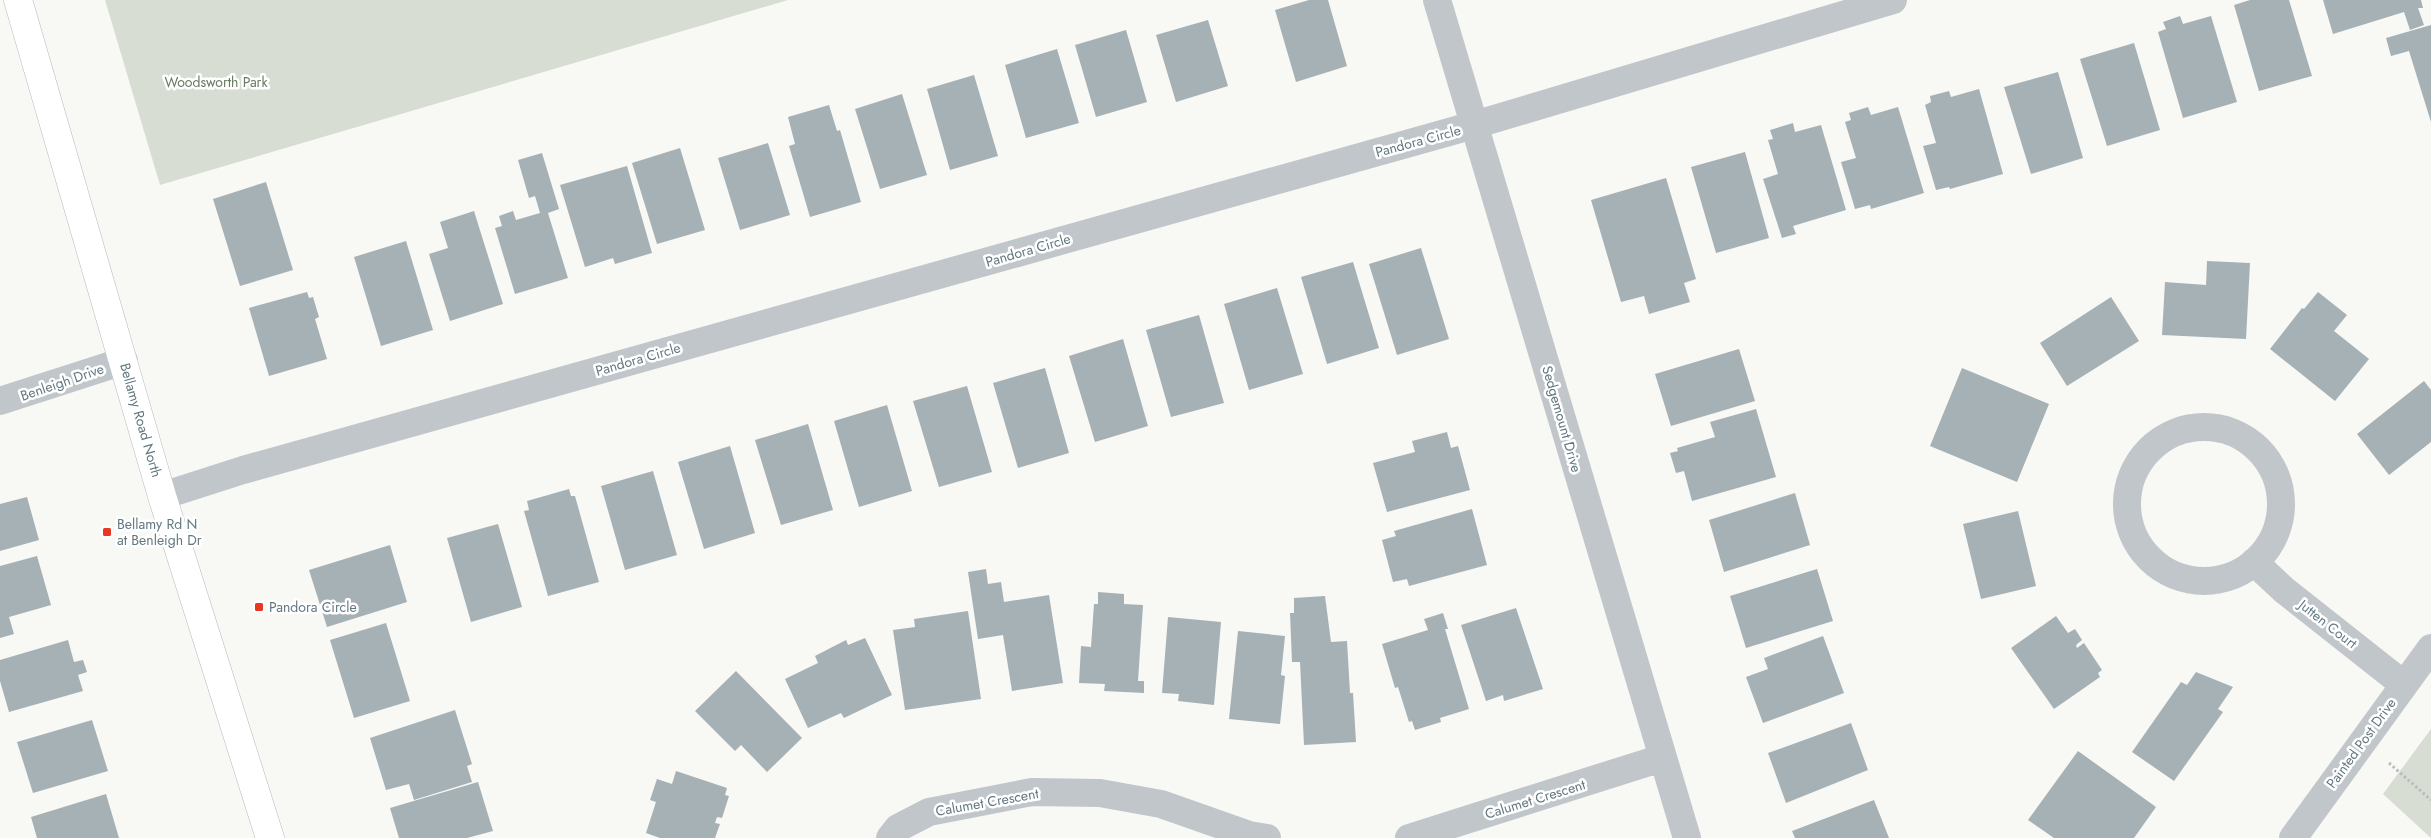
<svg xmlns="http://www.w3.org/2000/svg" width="2431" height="838" viewBox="0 0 2431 838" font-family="Jost,sans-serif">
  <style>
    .green { fill: #d8ddd4 }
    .building { fill: #a5b1b5 }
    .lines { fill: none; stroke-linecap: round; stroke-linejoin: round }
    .secondary-casing { stroke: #b3babe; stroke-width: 29 }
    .path { stroke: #b8bdbf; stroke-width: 3; stroke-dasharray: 2.5 2.5; stroke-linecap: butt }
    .street { stroke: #c0c6c9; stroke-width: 28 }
    .secondary { stroke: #fff; stroke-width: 28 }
    .poi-dot { fill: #e83725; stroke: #fff; stroke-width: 2 }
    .labels { text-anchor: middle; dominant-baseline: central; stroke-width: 5; stroke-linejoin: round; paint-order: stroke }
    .park-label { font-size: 14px; fill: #697961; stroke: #fff }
    .street-label { font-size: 14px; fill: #627881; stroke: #fff }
    .poi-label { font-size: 14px; fill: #627881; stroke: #fff; text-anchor: start }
  </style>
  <rect width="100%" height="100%" fill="#f8f8f5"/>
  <path class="green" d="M105,0H788L160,185Z
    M2431,729V838L2383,794Z"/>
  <path class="building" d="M1309,0H1328L1347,66L1296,82L1275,10Z
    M2250,0H2289L2312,76L2259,91L2234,5Z
    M2323,0H2421L2423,8H2418L2424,25L2410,30L2404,12L2333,34Z
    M2180,16L2183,24L2211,16L2237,102L2183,118L2158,32L2166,29L2163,22Z
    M1208,20L1228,86L1176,102L1156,35Z
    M2431,25V122L2409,51L2391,56L2386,38Z
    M1126,30L1147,102L1096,117L1075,45Z
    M2134,43L2160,130L2107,146L2080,59Z
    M1057,49L1079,123L1026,138L1005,65Z
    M2058,72L2083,158L2031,174L2004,87Z
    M974,75L998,156L950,170L927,89Z
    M1979,89L2003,174L1950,189L1949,187L1936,190L1923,146L1936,143L1925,105L1931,102L1930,96L1949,91L1951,97Z
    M902,94L927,175L880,189L855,109Z
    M829,105L837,131L840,130L861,202L810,217L789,146L795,144L788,117Z
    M1868,107L1871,115L1898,107L1924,193L1871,209L1870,205L1855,209L1841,162L1856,158L1845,122L1851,120L1849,113Z
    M1793,123L1795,132L1821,125L1846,210L1793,226L1796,234L1782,238L1763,179L1778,174L1768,140L1773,139L1770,130Z
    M768,143L790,215L740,230L718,158Z
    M680,148L705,230L657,244L632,163Z
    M1745,152L1769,238L1716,253L1691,167Z
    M542,153L559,209L548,213L568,278L515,294L495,228L502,226L499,216L513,211L516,220L540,213L535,196L529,198L518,160Z
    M627,166L652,253L615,264L613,258L585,267L560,185Z
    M1666,178L1696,279L1684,283L1690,302L1649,314L1644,296L1621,302L1591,200Z
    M266,182L293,270L240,286L213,199Z
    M474,211L503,304L450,321L429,254L448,248L440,222Z
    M406,241L433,330L381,346L354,257Z
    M1421,248L1449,339L1397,355L1369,264Z
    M2207,261L2250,263L2246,339L2162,335L2165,282L2206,285Z
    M1353,262L1379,348L1327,364L1301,277Z
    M1277,288L1303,374L1249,390L1224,304Z
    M307,292L309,298L313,297L319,317L315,319L327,359L269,376L249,308Z
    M2318,292L2347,315L2334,331L2369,359L2335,401L2270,349L2302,308L2304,309Z
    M2111,297L2139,341L2067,386L2040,343Z
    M1199,315L1224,403L1171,417L1146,330Z
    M1123,339L1148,426L1095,442L1069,356Z
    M1739,349L1755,401L1671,426L1655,374Z
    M1045,368L1069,453L1018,468L993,383Z
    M1962,368L2049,404L2017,482L1930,446Z
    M2424,381L2431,390V442L2389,475L2357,434Z
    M967,386L992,472L939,487L913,401Z
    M887,405L912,491L859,507L834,421Z
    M1756,409L1776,477L1692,501L1684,471L1676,473L1670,453L1678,451L1677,448L1715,437L1710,422Z
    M808,424L833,510L781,525L755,440Z
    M1447,432L1451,448L1458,446L1470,490L1387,512L1373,463L1415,452L1412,441Z
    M730,446L755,533L704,549L678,462Z
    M653,471L677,555L625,570L601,486Z
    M569,489L571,496H575L599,582L548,596L524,511L529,510L527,501Z
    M1795,493L1810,545L1724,572L1709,520Z
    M27,497L39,540L0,551V504Z
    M1472,509L1487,565L1409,586L1407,579L1393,582L1382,540L1396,536L1394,531Z
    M2018,511L2036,586L1981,599L1963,524Z
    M498,524L522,607L471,622L447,538Z
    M390,545L407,602L327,627L309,570Z
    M37,556L51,605L9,617L14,634L0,638V566Z
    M986,569L988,584L1001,582L1004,602L1049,595L1063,683L1012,691L1003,635L978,639L968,572Z
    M1817,569L1833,621L1746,648L1730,596Z
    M1098,592L1124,594V604L1143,605L1138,681H1144V693L1104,691L1105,684L1079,683L1081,646L1091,647L1094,604H1098Z
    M1325,596L1331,642L1347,641L1350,693H1353L1356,742L1304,745L1300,662H1292L1290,613H1294V598Z
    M1516,608L1543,689L1504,701L1503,695L1486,701L1461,625Z
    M968,611L981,699L905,710L893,630L915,627L914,619Z
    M1443,613L1448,629H1445L1469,709L1440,718L1441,722L1415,730L1412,721L1409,722L1398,687L1395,688L1382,644L1428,630L1424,619Z
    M2056,616L2068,633L2075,629L2082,640L2076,645L2077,648L2084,643L2102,670L2098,673L2100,677L2054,709L2011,648Z
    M1168,617L1221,622L1214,705L1178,701L1179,694L1162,693Z
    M386,623L410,701L354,718L330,640Z
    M1238,631L1285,636L1281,675L1285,676L1280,724L1229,719Z
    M1823,636L1844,693L1763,723L1746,677L1768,669L1764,658Z
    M865,638L892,695L844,718L841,713L808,728L785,679L818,663L815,656L846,640L848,645Z
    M68,640L74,662L83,660L87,672L78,675L83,691L9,712L0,681V660Z
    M736,671L802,738L767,772L741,745L735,751L695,711Z
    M2196,672L2233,687L2218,709L2223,712L2174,781L2132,752L2181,682L2187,685Z
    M455,710L472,764L467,766L472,782L414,800L409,784L386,790L370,738Z
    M92,720L108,771L33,793L17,742Z
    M1851,723L1868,770L1786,803L1768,753Z
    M2078,751L2156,807L2134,838H2054L2028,820Z
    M676,771L727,788L725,795L729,796L722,818L717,817L715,823L720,824L715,838H660L646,833L656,802L650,800L657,779L672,784Z
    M478,782L493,831L467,838H399L390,808Z
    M106,794L119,838H37L31,817Z
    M1874,800L1889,838H1795L1792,831Z"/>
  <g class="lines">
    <g class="secondary-casing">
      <path id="secondary" d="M18,0L162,496L270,838"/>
    </g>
    <path class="path" d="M2389,763L2431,800"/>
    <path class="street" d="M1437,0L1687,838
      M0,401L124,361
      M2127 504a77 77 0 1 1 154 0a77 77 0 1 1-154 0Z
      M162,496L243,470L1474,125L1893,0
      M2254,562L2284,590L2403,684
      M890,838L898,828L929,812L1032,792L1100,793L1161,804L1249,835L1267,838
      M1409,838L1662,758
      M2293,838L2431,648"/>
    <use href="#secondary" class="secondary"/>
  </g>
  <g class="poi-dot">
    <rect x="102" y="527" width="10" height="10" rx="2.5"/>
    <rect x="254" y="602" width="10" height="10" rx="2.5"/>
  </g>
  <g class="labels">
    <g class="park-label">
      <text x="216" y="82">Woodsworth Park</text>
    </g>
    <g class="street-label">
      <text transform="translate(1418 141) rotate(-15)">Pandora Circle</text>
      <text transform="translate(1028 250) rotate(-16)">Pandora Circle</text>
      <text transform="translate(638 359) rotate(-16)">Pandora Circle</text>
      <text transform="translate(62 382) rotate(-19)">Benleigh Drive</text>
      <text transform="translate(1562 419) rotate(74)">Sedgemount Drive</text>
      <text transform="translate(141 420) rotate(74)">Bellamy Road North</text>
      <text transform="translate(2328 624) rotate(38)">Jutten Court</text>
      <text transform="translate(2361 743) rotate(-54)">Painted Post Drive</text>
      <text transform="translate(1535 799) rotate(-17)">Calumet Crescent</text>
      <text transform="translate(987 802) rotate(-10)">Calumet Crescent</text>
    </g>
    <g class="poi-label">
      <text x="117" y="524">Bellamy Rd N<tspan x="117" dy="16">at Benleigh Dr</tspan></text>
      <text x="269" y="607">Pandora Circle</text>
    </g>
  </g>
</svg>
